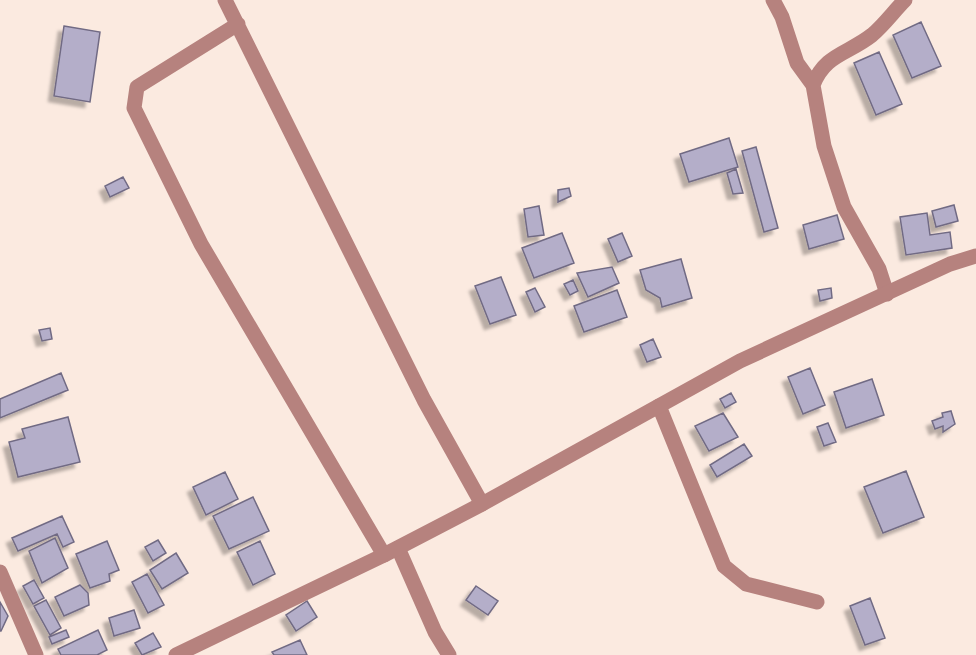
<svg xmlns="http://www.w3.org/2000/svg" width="976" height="655" viewBox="0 0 976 655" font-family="Helvetica,sans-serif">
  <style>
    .building { fill: #b4aec9; stroke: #716b84; stroke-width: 1.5; filter: url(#shadow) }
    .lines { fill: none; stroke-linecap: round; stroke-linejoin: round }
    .minor { stroke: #b6827e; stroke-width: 15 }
    .tertiary { stroke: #b6827e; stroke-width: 15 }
  </style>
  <defs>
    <filter id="shadow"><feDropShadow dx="-5.5" dy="5.5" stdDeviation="1.5" flood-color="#0004"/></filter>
  </defs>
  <rect width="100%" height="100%" fill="#fbeae0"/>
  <path class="building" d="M921,22L941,66L912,78L893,35Z
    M64,26L100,32L90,102L54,96Z
    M879,52L902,104L876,115L854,63Z
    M729,138L738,167L689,182L680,154Z
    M756,147L778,228L764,232L742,151Z
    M736,169L743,193L733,194L727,173Z
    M123,177L129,188L110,197L105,186Z
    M569,188L571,196L558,202V190Z
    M954,205L958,221L936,227L932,211Z
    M539,206L544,235L528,237L524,209Z
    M927,213L930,235L950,232L952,248L906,255L900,217Z
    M837,215L844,239L809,249L803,225Z
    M562,233L574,263L534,278L522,248Z
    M622,233L632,256L618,262L608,239Z
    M681,259L692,298L662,307L660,298L646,290L640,270Z
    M612,267L619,283L588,297L577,273Z
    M501,277L516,315L490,324L475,286Z
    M573,280L578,291L570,295L564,284Z
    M535,288L545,307L535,312L526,292Z
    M831,288L832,298L820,301L818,290Z
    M617,290L627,317L584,332L574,306Z
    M50,328L52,339L42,341L39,330Z
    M653,339L661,357L647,362L640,345Z
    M810,368L825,405L803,414L788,377Z
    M61,373L68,390L0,418V399Z
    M872,379L884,415L846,428L834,392Z
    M731,393L736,402L725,408L720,399Z
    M951,411L955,424L943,432V426L935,429L932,421L943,417L942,413Z
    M723,413L738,437L709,451L695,426Z
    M68,417L80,462L18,477L9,442L25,438L22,429Z
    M828,423L836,442L824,446L817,427Z
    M744,444L752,456L717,477L710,465Z
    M906,471L924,517L883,533L864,487Z
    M225,472L238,499L206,515L193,487Z
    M253,497L269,531L229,549L213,516Z
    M62,516L74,542L63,547L57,534L18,551L12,538Z
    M55,538L68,568L42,583L29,551Z
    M158,540L166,553L153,561L145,547Z
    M107,541L119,570L109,574L110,581L90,588L76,554Z
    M260,541L275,574L253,585L237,552Z
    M176,553L188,573L162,589L150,570Z
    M147,574L164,605L148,613L132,582Z
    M34,580L44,598L33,604L23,586Z
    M80,585L88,593L89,605L64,616L55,597Z
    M476,586L498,601L488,615L466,600Z
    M870,598L885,638L865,645L850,606Z
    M46,600L61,628L50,635L34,606Z
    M307,601L317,617L296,631L286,615Z
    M0,602L8,616L1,631H0Z
    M134,610L140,628L114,636L109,618Z
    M66,630L69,637L52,644L49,637Z
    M98,630L107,650L97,655H61L58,649Z
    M153,633L161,647L142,655L135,643Z
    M300,640L307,655H274L272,652Z"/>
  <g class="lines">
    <path class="minor" d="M225,0L424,400L482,504
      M773,0L782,17L797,63L813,85L824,146L844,207L879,269L887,294
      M238,24L137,87L134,108L201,244L384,555
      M813,85C825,54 848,54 872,35C884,25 894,11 905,0
      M659,406L724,566L746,584L817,602
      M398,548L435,632L449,655
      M0,572L36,655"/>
    <path class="tertiary" d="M176,655L384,555L482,504L740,361L950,264L976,256"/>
  </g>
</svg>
